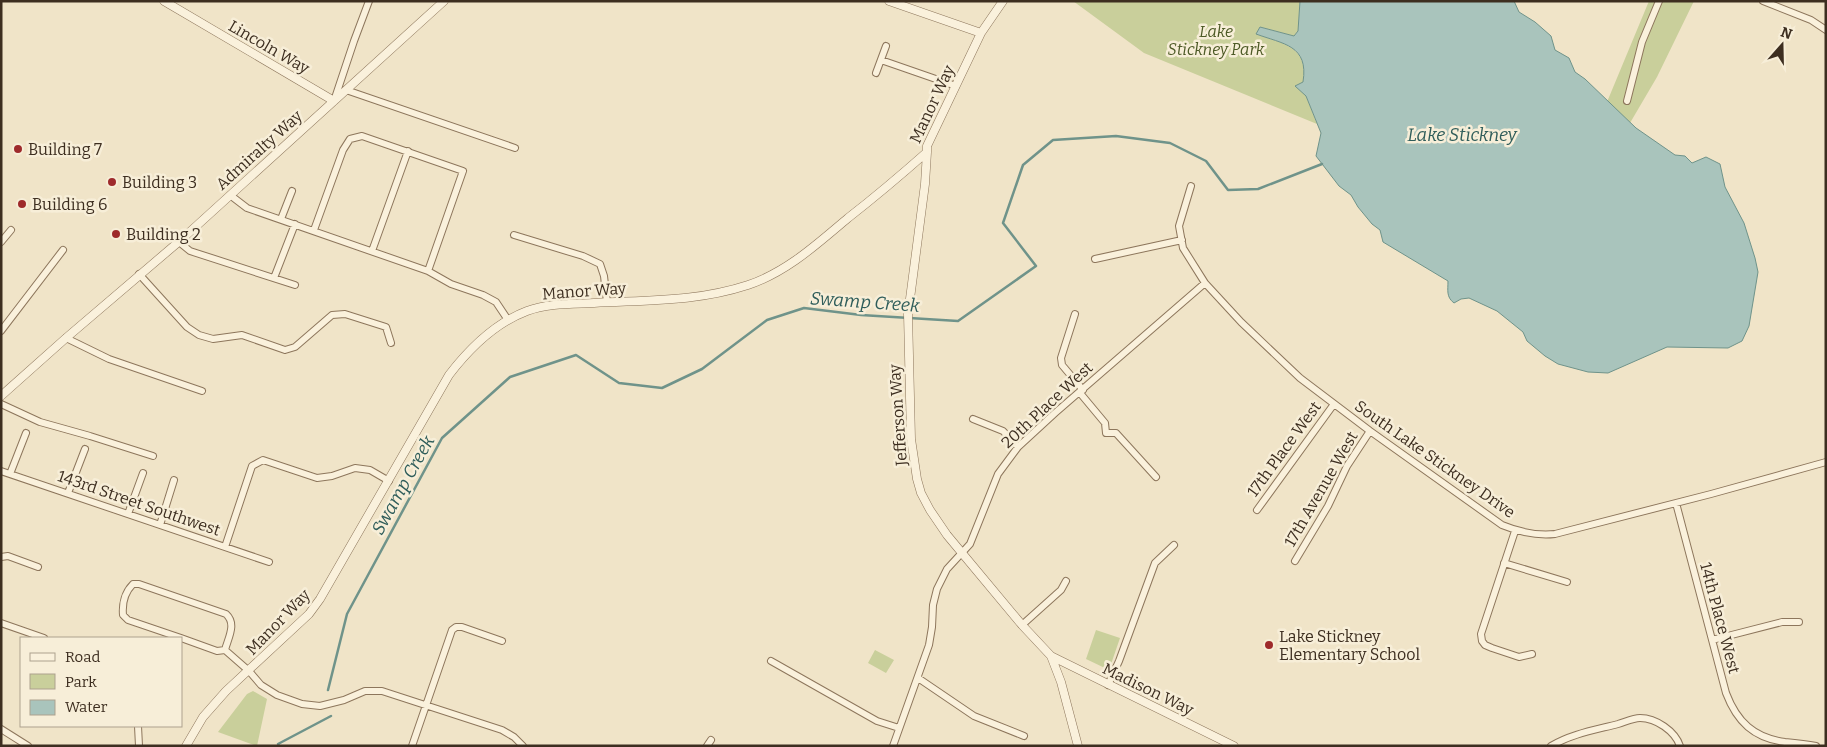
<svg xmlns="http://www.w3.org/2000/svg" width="1827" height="747" viewBox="0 0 1827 747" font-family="Bitter,serif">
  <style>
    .green { fill: #c9cf9b }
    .water { fill: #a9c4bc; stroke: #6f938a }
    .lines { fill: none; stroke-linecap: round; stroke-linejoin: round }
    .stream { stroke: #6f938a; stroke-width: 2.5 }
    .minor-casing { stroke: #8d765c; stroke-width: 8 }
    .tertiary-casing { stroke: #8d765c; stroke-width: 9 }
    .minor { stroke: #faf1dc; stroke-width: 6 }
    .tertiary { stroke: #faf1dc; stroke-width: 8 }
    .poi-dot { fill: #9e2a2b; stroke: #f7eed8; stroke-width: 2 }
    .labels { text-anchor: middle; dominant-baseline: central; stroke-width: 5; stroke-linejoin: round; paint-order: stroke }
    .park-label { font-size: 16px; font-style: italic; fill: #4d5a26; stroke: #f7eed8 }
    .street-label { font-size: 16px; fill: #3d2e20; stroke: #f7eed8 }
    .poi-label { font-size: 16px; fill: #3d2e20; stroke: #f7eed8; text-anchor: start }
    .water-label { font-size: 18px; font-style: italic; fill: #2f5d5a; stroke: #f7eed8 }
  </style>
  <rect width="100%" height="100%" fill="#f0e4c8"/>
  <path class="green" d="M1073,1H1300L1298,31L1294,36L1260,27L1256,34C1283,44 1309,46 1303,82L1296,86L1306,96L1317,124L1144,53Z
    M1649,1H1694L1657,77L1630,123L1607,102Z
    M1096,630L1120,638L1109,670L1086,659Z
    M875,650L894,660L886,673L868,663Z
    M253,691L267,699L257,746L218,732L247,694Z"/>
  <path class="water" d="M1300,1H1514L1519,12L1535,22L1551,36L1555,50L1569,58L1575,72L1585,79L1636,128L1675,155L1685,156L1692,163L1706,157L1720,164L1725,187L1744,223L1755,258L1758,272L1749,326L1742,341L1728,348L1667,347L1608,373L1588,372L1558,364L1545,356L1527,341L1523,332L1497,311L1469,298L1461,299L1454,303C1446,297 1448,290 1448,281L1383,242L1380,230L1372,224L1358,207L1351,195L1339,186L1316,156L1321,133L1306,96L1295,86L1303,82C1309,45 1283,44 1256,34L1260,27L1294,36L1298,31Z"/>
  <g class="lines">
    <path class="stream" d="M328,690L347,614L442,438L510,377L576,355L619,383L662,388L702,369L767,320L804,308L861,315L958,321L1036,266L1003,223L1023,165L1053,140L1116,136L1170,143L1206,161L1228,190L1258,189L1322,164
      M279,746L278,744L331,716"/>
    <g class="minor-casing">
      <path id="minor" d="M1763,1L1811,20L1826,30
        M881,60L956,86
        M876,73L886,46
        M346,90L515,148
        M334,101L354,41L369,1
        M1627,101L1642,42L1659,1
        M1191,186L1179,226L1183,248L1205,283L1241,322L1300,378L1370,431L1502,525C1519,532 1536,536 1555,534L1711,494L1826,462
        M230,195L247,208L428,271L451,284L483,295L496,302L508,320
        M281,219L292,191
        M314,230L343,150L350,139L362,136L463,171L428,271
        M514,235L583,256L600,264L604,276L607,302
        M1,242L11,230
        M179,242L190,251L295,285
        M372,251L408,151
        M1095,259L1182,240
        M139,274L187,327L199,335L213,339L242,335L285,350L295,347L332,315L345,314L386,327L391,343
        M274,278L295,224
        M1075,314L1061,358L1062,365L1083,390
        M1,331L63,250
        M66,338L109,359L202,391
        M1080,393L1105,423L1106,433H1116L1156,477
        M1,404L40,422L90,436L153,456
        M973,419L1003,431L1018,447
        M1,471L269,562
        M10,474L26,433
        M68,493L85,449
        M1676,503L1726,693C1737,722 1754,738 1785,742C1796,743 1806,744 1816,746
        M1257,510L1334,404
        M128,514L143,473
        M160,525L174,480
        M1515,531L1481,634L1482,641L1485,645L1492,648L1519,657L1532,654
        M225,547L252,466L263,460L317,478L332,476L355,468L370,470L389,481
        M1,557L8,556L38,567
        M1295,561L1328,506L1347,466L1370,431
        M1504,563L1567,582
        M1,623L44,638
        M1022,625L1061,590L1066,581
        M181,638L217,651L225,650L249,671L261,685L277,695L302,704L320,706L344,700L365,691H382L502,730L514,737L523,746
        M181,638L128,620L123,615C122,604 125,592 133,584H139L226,614C237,624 228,638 225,650
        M1712,640L1782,622H1799
        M771,661L877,721L899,728
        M918,678L974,716L1024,736
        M1108,685L1119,661L1155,563L1174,545
        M138,726L139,746
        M1,729L28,746
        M412,746L452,630L456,627H462L502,641
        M707,746L711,740
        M893,746L929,645L932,627L933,605L937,589L947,569L970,544L998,474L1018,447L1055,413L1205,283
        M1551,746C1571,734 1595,730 1618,724C1625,722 1633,718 1640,718C1656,718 1675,731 1680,746"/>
    </g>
    <g class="tertiary-casing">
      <path id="tertiary" d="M164,1L334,101
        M889,1L981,33
        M927,152L925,184L908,314L911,439L917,479L921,493L930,510L947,535L1022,625L1051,656L1061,682L1078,746
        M1,396L66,338L182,239L444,1
        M1051,656L1234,746
        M186,746L203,717L226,691L309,614L320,599L449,375C469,349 495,323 527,311C548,303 572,304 594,303C647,300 696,302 748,285C787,272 817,244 848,218C875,197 901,175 927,152V146L981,33L1003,1"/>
    </g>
    <use href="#minor" class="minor"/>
    <use href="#tertiary" class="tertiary"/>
  </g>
  <g class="poi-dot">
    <circle cx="18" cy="149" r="5"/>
    <circle cx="112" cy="182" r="5"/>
    <circle cx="22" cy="204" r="5"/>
    <circle cx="116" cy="234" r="5"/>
    <circle cx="1269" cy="645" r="5"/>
  </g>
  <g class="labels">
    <g class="park-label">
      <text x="1216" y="31">Lake<tspan x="1216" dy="18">Stickney Park</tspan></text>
    </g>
    <g class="street-label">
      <text transform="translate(269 47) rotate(30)">Lincoln Way</text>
      <text transform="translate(932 104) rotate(-65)">Manor Way</text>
      <text transform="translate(259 150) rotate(-42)">Admiralty Way</text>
      <text transform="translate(584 291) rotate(-4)">Manor Way</text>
      <text transform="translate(1047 405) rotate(-43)">20th Place West</text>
      <text transform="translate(898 415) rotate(-94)">Jefferson Way</text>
      <text transform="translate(1284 449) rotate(-54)">17th Place West</text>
      <text transform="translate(1435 459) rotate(35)">South Lake Stickney Drive</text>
      <text transform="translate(1321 489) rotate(-60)">17th Avenue West</text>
      <text transform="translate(139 503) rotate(19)">143rd Street Southwest</text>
      <text transform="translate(1720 618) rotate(75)">14th Place West</text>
      <text transform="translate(278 622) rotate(-46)">Manor Way</text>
      <text transform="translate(1148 689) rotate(26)">Madison Way</text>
    </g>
    <g class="poi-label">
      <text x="28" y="149">Building 7</text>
      <text x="122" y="182">Building 3</text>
      <text x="32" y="204">Building 6</text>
      <text x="126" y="234">Building 2</text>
      <text x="1279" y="636">Lake Stickney<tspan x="1279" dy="18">Elementary School</tspan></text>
    </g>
    <g class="water-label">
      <text x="1462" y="135">Lake Stickney</text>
      <text transform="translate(865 302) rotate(4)">Swamp Creek</text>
      <text transform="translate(403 485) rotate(-61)">Swamp Creek</text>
    </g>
  </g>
  <rect width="1827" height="747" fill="none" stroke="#3d2e20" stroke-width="5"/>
  <rect x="20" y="637" width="162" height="90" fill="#f7eed8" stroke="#ada18e"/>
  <rect x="30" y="653" width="25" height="8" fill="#faf1dc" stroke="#ada18e"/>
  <text x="65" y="662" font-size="15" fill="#3d2e20">Road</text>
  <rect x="30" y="674" width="25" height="15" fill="#c9cf9b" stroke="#ada18e"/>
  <text x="65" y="687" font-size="15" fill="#3d2e20">Park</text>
  <rect x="30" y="700" width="25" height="15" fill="#a9c4bc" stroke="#ada18e"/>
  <text x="65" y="712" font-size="15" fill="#3d2e20">Water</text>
  <g transform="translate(1782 45) rotate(20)" stroke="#f7eed8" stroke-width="4" paint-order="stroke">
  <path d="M0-4L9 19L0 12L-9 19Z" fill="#3d2e20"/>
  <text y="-8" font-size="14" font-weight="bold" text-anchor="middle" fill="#3d2e20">N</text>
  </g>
</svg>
